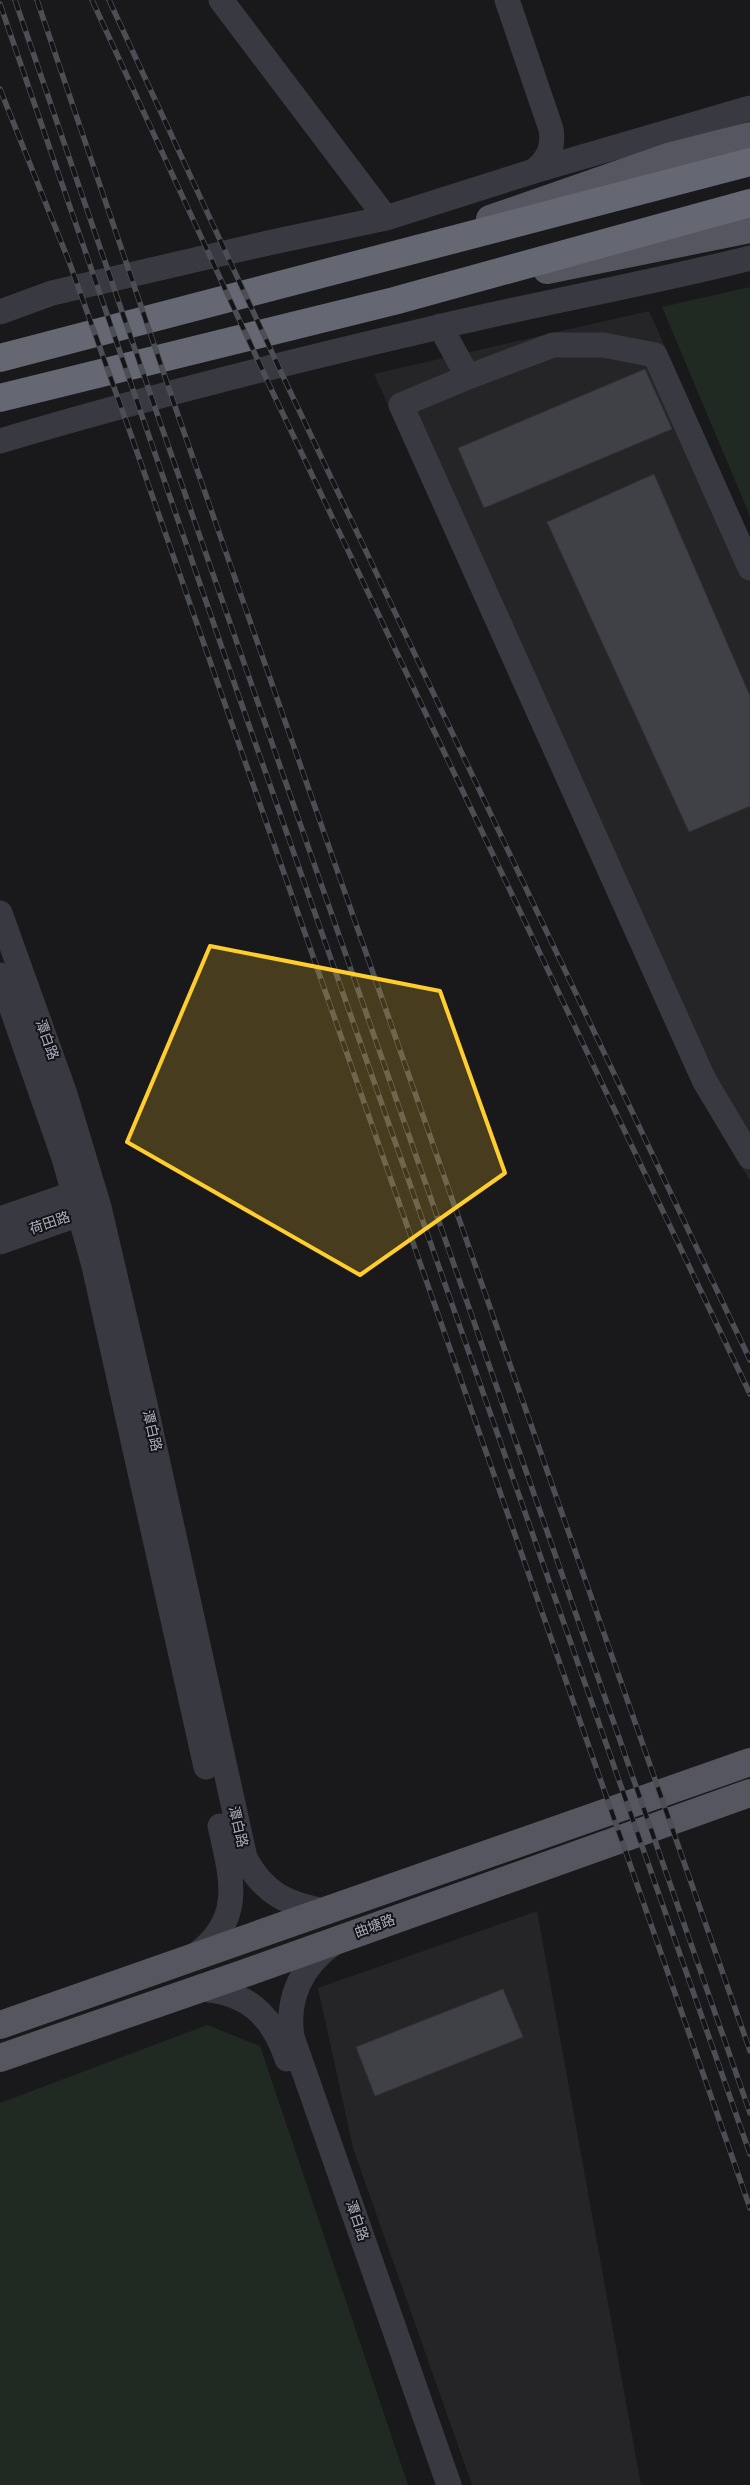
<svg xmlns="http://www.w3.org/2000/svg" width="750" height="2485" viewBox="0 0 750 2485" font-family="Overpass,'Noto Sans SC',sans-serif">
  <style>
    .built { fill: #252528 }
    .green { fill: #202a22 }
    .building { fill: #404146; stroke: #333337 }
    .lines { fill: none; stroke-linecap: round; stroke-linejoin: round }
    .minor { stroke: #393a41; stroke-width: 25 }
    .major { stroke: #555660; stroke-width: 28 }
    .highway { stroke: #656772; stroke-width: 28 }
    .rail-casing { stroke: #4c4e56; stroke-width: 5.5 }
    .rail { stroke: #141416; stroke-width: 4; stroke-dasharray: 11; stroke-linecap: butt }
    .marked { fill: #ffce2d; fill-opacity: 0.2; stroke: #ffce2d; stroke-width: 4; stroke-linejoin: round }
    .labels { text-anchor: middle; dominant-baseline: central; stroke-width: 4; stroke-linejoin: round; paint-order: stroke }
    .street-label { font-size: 14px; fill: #aaaebc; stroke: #141416 }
  </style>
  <rect width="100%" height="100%" fill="#19191b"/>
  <path class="built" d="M649,311L750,537V1181L692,1082L374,374Z
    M537,1911L641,2485H472L353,2148L318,1988Z"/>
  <path class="green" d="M750,287V516L662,307Z
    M207,2025L260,2046L408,2485H0V2103Z"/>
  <path class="building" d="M645,369L672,429L484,508L458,448Z
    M654,474L750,696V806L689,832L547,522Z
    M503,1989L523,2037L375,2096L356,2047Z"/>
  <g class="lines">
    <path class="minor" d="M221,0L386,218
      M507,0L551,129C554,148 548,160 534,171
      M0,312L52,293L268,243L386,218L534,171L750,108
      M440,326L468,377L553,345H603L655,355L750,568
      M468,377L401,405L704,1080L750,1157
      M0,441C145,398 292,361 439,327C543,302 647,284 750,258
      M0,913L65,1094L99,1207L145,1404L245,1858C263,1893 288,1905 326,1911
      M0,975L64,1158L94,1266L206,1767
      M0,1219L89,1188
      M0,1242L94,1209
      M334,1943C302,1965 286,1998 292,2037L449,2485
      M194,1956C245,1921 232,1878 220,1826
      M198,1989C246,1991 272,2014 287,2059"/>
    <path class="major" d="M490,219L671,156L750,136
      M547,270L750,229
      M0,2025L750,1762
      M0,2058L248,1972L750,1793"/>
    <path class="highway" d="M0,358L750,162
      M0,398L394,301L750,203"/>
    <g class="rail-casing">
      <path id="rail" d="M15,0L161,425L750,2113
        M37,0L179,418L750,2051
        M92,0L273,393L750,1394
        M109,0L288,387L750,1360
        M0,4L230,671L750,2154
        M0,89L70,264L130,432L750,2208"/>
    </g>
    <use href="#rail" class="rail"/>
  </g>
  <path class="marked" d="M210,946L440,991L505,1173L360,1275L127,1142Z"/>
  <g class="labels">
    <g class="street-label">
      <text transform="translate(46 1040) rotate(70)">潭白路</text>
      <text transform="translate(50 1224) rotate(-19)">荷田路</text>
      <text transform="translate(151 1431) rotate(77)">潭白路</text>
      <text transform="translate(237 1827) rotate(77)">潭白路</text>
      <text transform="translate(375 1927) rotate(-20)">曲塘路</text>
      <text transform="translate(356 2221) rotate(71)">潭白路</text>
    </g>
  </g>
</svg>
